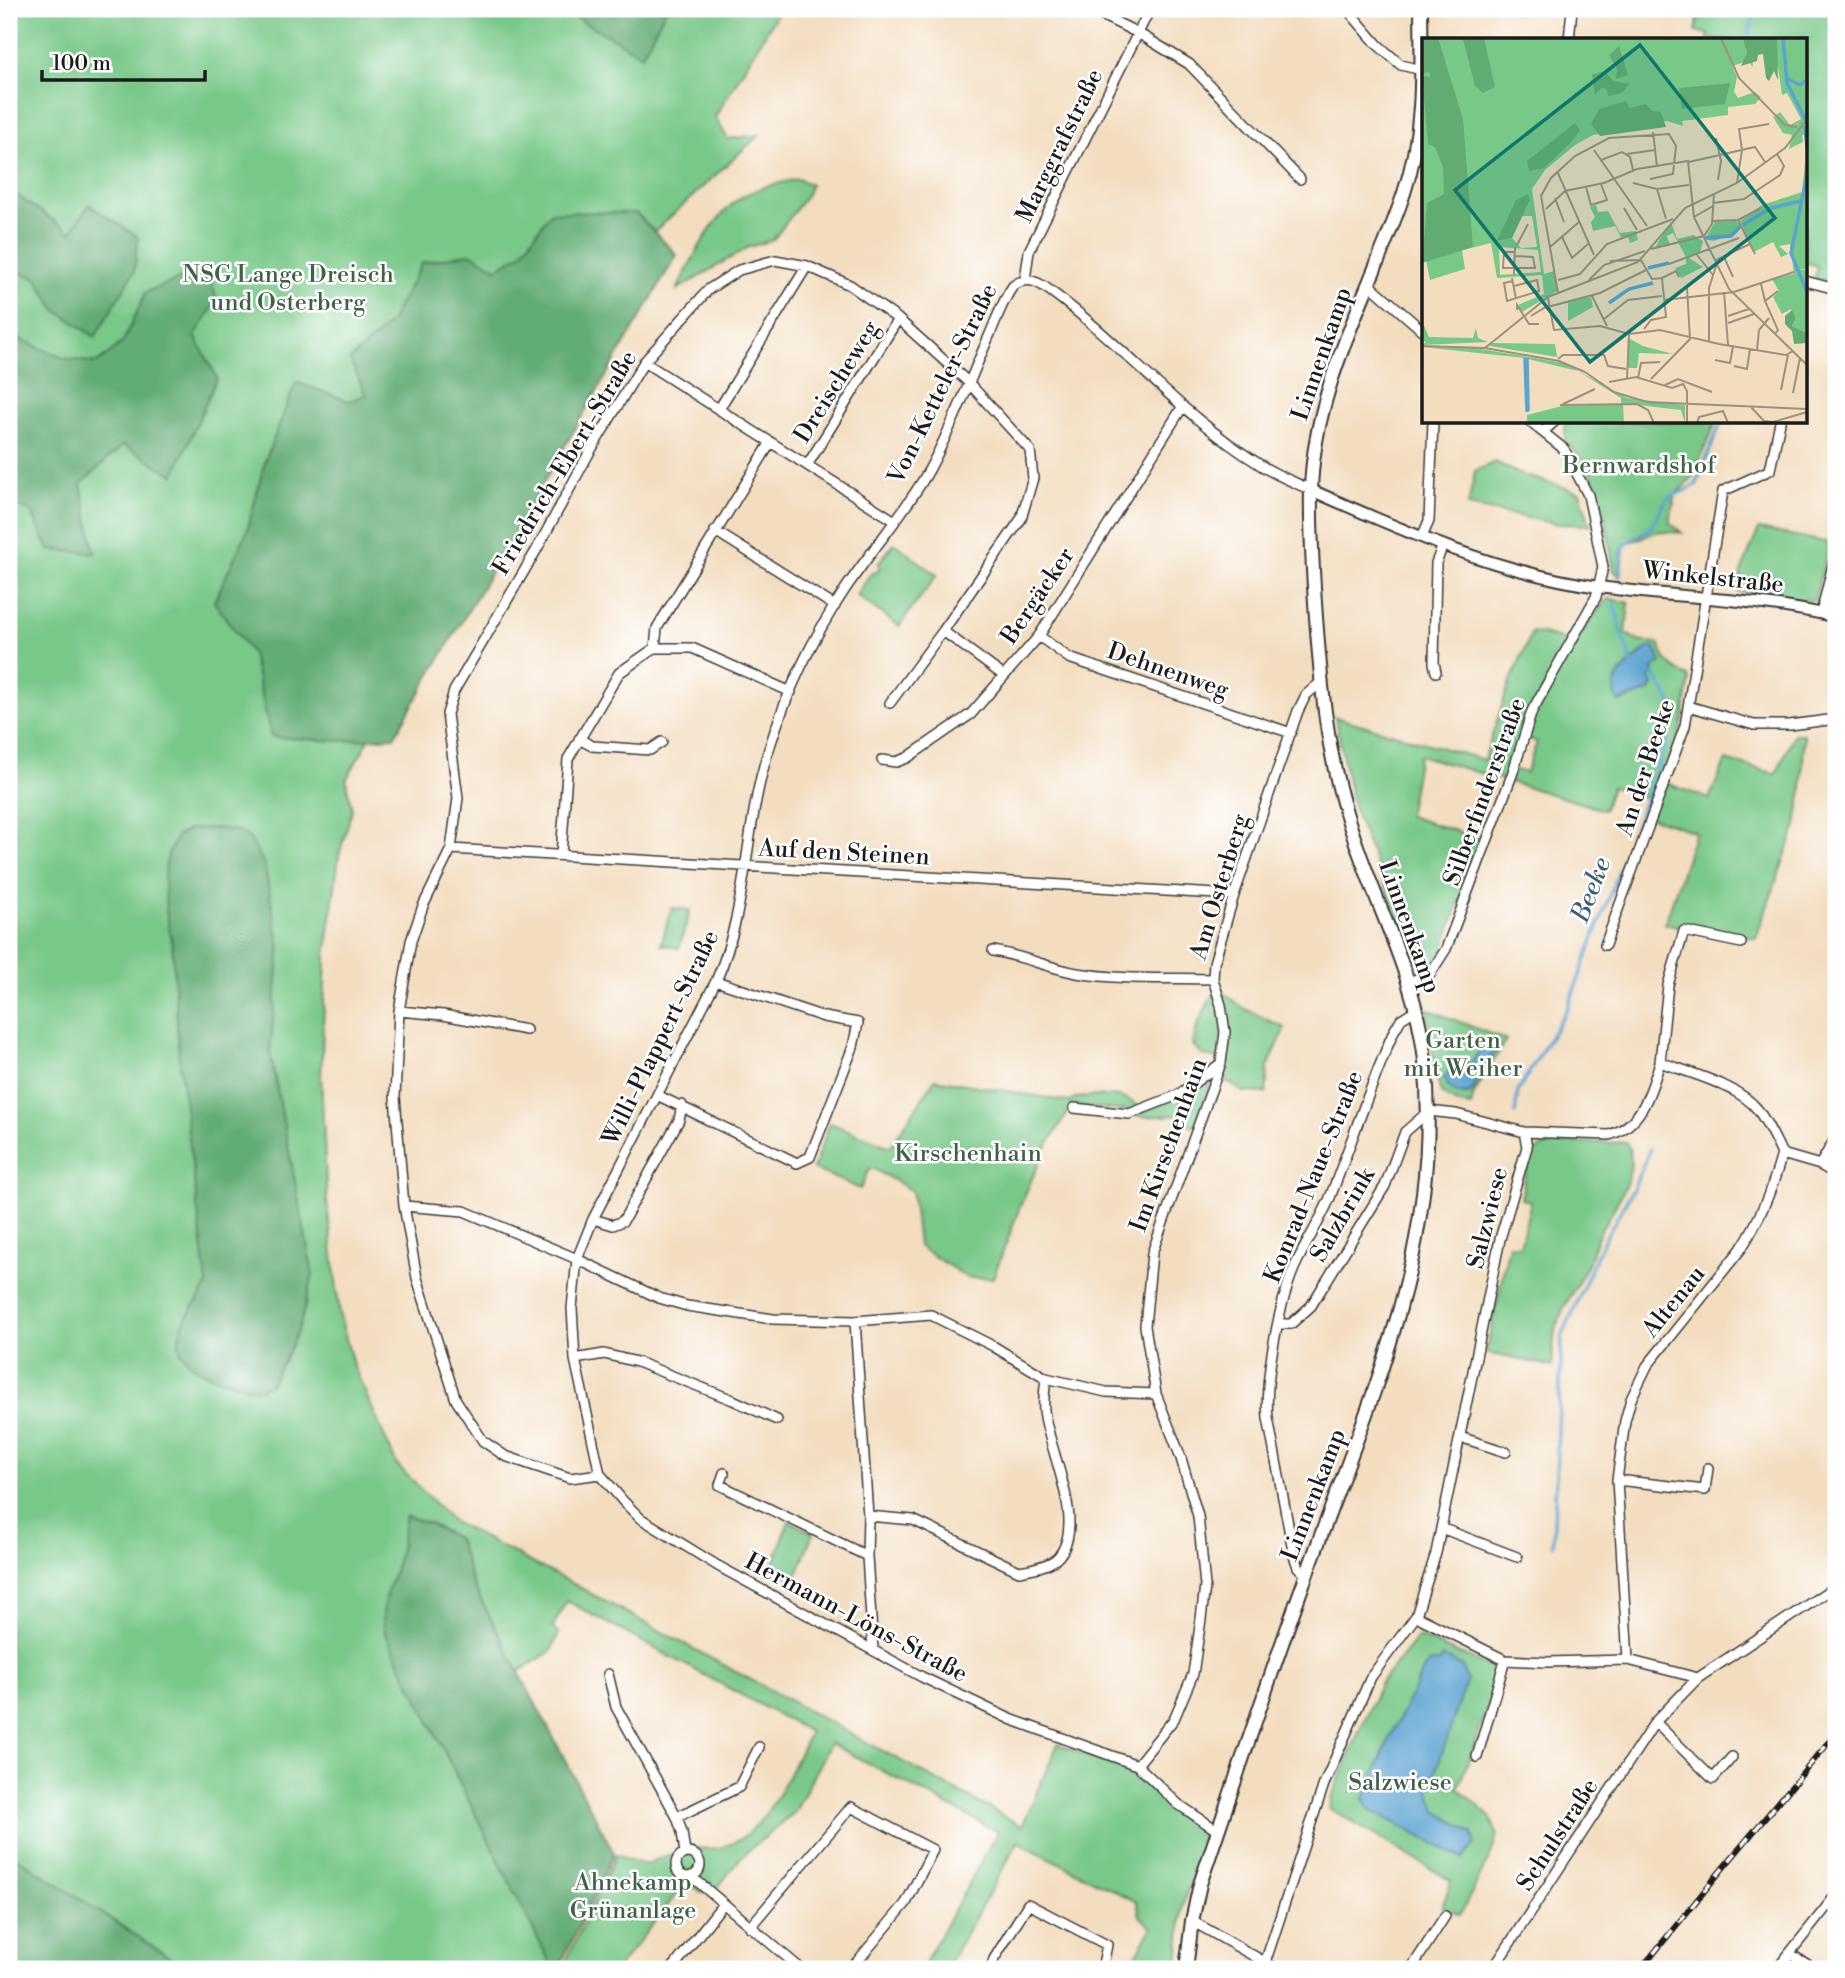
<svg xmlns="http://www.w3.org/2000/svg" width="1845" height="1978" viewBox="0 0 1845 1978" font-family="'Libre Bodoni',serif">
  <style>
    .green { fill: #78c888; stroke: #4a7252; stroke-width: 2 }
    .forest { fill: #62ac74; stroke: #3f6448; stroke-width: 2 }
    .water { fill: #5ba3d1; stroke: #3c6076; stroke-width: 2 }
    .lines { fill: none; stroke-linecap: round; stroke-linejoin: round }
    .stream { stroke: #5ba3d1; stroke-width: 3.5 }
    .minor-casing { stroke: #3c3934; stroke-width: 12 }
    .tertiary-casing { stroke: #3c3934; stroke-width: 14 }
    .secondary-casing { stroke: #3c3934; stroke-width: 16 }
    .minor { stroke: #fff; stroke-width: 9 }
    .tertiary { stroke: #fff; stroke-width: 10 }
    .secondary { stroke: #fff; stroke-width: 12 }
    .rail-casing { stroke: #1c1c1c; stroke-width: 6 }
    .rail { stroke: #fff; stroke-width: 3.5; stroke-dasharray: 10; stroke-linecap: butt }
    .labels { text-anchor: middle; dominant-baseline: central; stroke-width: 5; stroke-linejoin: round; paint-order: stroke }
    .street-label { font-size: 24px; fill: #1c1c1c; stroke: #fff }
    .park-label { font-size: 24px; fill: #416147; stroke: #fff }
    .water-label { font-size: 26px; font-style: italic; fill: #3c6076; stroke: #fff }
    .inset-river { fill: none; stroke: #5ba3d1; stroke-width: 3.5 }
    .inset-road { fill: none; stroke: #9d907e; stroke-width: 2 }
    .view { fill: #0f766e; fill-opacity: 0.15; stroke: #0f766e; stroke-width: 3.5 }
    .inset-edge { fill: none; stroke: #1c1c1c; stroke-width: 3.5 }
  </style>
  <rect width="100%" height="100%" fill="#fff"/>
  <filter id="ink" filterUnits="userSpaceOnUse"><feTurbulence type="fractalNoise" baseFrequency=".0143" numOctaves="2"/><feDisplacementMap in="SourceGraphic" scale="14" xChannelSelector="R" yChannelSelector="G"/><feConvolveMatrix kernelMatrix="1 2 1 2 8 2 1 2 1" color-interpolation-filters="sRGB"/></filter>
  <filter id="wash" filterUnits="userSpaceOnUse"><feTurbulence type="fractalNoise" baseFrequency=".00686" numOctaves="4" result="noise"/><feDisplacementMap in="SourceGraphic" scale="28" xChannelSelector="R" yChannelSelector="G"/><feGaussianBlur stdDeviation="1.57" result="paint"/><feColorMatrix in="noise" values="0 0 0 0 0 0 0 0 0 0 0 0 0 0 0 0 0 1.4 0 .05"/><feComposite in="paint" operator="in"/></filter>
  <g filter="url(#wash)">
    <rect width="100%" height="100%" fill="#f3ddbf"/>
    <path class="green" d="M9,9H780L715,117L728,139L759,135L654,232L638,215L407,672L346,780L352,810L339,855L326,955L321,1076L327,1202L340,1316L353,1365L397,1465L453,1522L575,1585L1022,1826L1058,1744L1126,1770L1147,1786L1178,1816L1202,1832L1201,1851L1182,1907L1178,1969H1145L1132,1962L1152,1928L1140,1916L1137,1902L1018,1842L946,1969H921L998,1832L830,1743L795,1812L742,1856L715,1891L701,1892L695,1887L680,1890L617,1969H562L616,1855L644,1865L674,1853L684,1844C755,1871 785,1779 810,1732L567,1601L552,1628L559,1633L551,1651L518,1672L472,1583L458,1539L428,1524L552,1965L558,1969H9Z
      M1699,9H1836V283L1815,278L1817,266L1805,262V40H1708L1709,34L1696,32Z
      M797,179L811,184L806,196L773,240L749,247L677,290C692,260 708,224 735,202C752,188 776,184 797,179Z
      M1565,422H1716L1692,478L1676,494L1669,522L1682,533L1659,531L1625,544L1620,576L1614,571C1605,522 1605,477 1565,442Z
      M1495,462L1519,474L1580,492L1590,525L1558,524L1468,506L1475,471Z
      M1759,529L1830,543L1814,601L1738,592L1741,572Z
      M894,543L937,575L899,626L856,595L872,572L875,574L880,567L878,564Z
      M1609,599L1629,602L1626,633L1638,641L1659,644L1666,661L1690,679L1681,730L1663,782L1709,799L1726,760L1776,774L1794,734H1804L1802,787L1796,826L1756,938L1665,924L1695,832L1649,817L1644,797L1612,787L1604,810L1419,755L1408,816L1481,839L1442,952L1432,966L1425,970L1416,965L1353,807L1335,717L1484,760L1507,690L1532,632L1570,641L1531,711L1513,769L1526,773L1537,742L1525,737C1540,688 1574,644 1604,602Z
      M672,908L690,910L679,948L661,944Z
      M1222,992L1245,1009L1285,1028L1268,1067L1266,1093L1244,1092L1221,1078L1218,1059L1202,1055L1193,1045L1197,1026L1212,996Z
      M1427,1009L1506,1040L1474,1094L1471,1106L1458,1104L1441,1093L1436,1075Z
      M1216,1070L1194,1127L1176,1115L1146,1117L1133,1115Z
      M935,1079L1071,1102L1074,1098C1097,1096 1120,1091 1139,1107L1129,1111L1072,1106L1045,1149L1023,1199L993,1278H968L918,1246L912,1191L874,1169H869L860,1189L813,1169L830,1123L890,1147Z
      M1626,1142C1643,1172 1611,1210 1598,1236C1593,1245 1591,1257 1587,1266C1577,1285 1564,1304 1557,1324C1552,1338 1553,1352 1552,1366L1486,1353L1509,1245L1520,1246L1531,1201L1521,1199C1524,1185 1525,1163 1535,1152C1548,1137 1604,1145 1626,1142Z
      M789,1521L813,1533L795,1580L772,1568Z
      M1418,1637L1499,1670L1479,1732L1458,1788L1490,1817L1497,1834L1491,1855L1460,1915L1442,1908L1451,1881L1329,1808L1336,1785L1381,1682Z"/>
    <path class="forest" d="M561,9H666L642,55Z
      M9,190L71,232L89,205L138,237L134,272L95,337L55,309L36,278L9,270Z
      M551,212L636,213L677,255L394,737L339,741L271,737L252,654L214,602L247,531L265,461L296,382L349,401L366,395L350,360L389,324L422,263L470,253L497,268L521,254Z
      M207,268L217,300L195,336L217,378L174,475L123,445L81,484L95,553L49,550L31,511L9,504V347L19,339L63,358L97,363L123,342L146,292Z
      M216,828L239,831L250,839L264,864L280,948L270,1052L313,1275L300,1325L286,1357L270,1384L258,1390C229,1381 164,1371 182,1326C188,1311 200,1300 207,1285L179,1058L172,942L166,911L164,878L168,854L177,836L190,829Z
      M406,1516L432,1525L458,1539L472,1583L614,1853L558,1969L550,1963L385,1633C379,1601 390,1590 397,1561C401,1546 403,1531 406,1516Z
      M9,1852L187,1969H9Z"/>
    <path class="water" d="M1648,647L1655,648L1661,663L1653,668L1654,674L1649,677L1653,685L1650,691L1619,702C1602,680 1634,661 1648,647Z
      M1482,1047L1495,1050L1471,1093C1457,1096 1449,1091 1444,1078L1451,1071L1472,1062Z
      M1442,1656L1462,1666L1467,1680L1429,1791L1437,1811L1472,1833L1475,1843L1463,1859L1369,1809L1364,1798L1390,1737L1425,1667L1431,1662H1439Z"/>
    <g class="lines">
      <path class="stream" d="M1748,40L1755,9
        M1619,577L1623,548L1632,539L1650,529L1667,499L1696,485L1721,422
        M1614,604L1622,635L1632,663
        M1515,1114L1518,1091L1568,1007L1667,742L1671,703L1654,674
        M1553,1545L1562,1337L1600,1248L1634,1187L1650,1149"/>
    </g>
  </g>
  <g filter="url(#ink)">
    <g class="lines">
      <g class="minor-casing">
        <path id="minor" d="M1089,9L1138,33L1189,64L1300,179
          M1347,9L1378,45L1401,65L1422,70
          M1569,40L1572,9
          M1025,280L1029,251L1150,9
          M1805,281L1836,289
          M1369,284L1423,331
          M644,362L895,521
          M719,409L807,266
          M1544,431L1554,422
          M808,464L898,319
          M715,531L835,606
          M1422,537L1429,521L1433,422
          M1821,613L1836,553
          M1039,636L1069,658L1291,733
          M655,648L657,628L771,442
          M1436,672L1434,663L1436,563L1443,545
          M890,703L943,631L1004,676
          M1688,706L1754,725H1790L1836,719
          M579,739L592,746L650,750L662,742
          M882,760L896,762L907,758L971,714L1039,636L1183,406
          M451,849L1234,895
          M561,855L568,759L619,673L655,648H692L791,692
          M1605,945L1685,726L1723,491L1770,470L1780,422
          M993,951C1023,956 1049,968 1077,973C1121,980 1168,978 1213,979
          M1409,982L1430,974L1446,949L1512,775L1532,711L1596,597L1603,567L1588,495L1564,449L1530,422
          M399,1011L443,1015L526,1030
          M1660,1062L1668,985L1684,931L1741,943
          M657,1095L797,1163L810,1157L853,1047L858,1023L824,1017L716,981
          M1074,1108L1129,1114L1178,1095L1220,1064
          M1820,1165L1836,1137
          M404,1206L464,1211L577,1259L659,1298L687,1306L773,1319L855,1321L931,1315L993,1346L1046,1378L1106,1392L1156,1394
          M593,1219L613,1225L623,1221L679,1120L682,1105
          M855,1321L868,1516L867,1556L873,1650
          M1279,1324H1291L1311,1306L1385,1186L1405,1132L1429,1111L1456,1114L1524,1132L1609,1135C1642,1126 1651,1091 1660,1062C1689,1073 1739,1085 1758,1110C1768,1124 1775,1139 1782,1154L1820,1165L1836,1174
          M575,1359L604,1354L637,1362L733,1400L777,1420
          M1460,1437L1506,1452
          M724,1473L720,1485L867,1556
          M600,1474L570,1478L505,1456L483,1441L456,1400L417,1278L404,1206L395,1097L399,1011L411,941L423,906L451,849L458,798L447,714L454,691L537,549L588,455L644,362L709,289L739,270L775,260L807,266L850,285L898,319L968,382L1030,450L1033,478L1021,519L943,631
          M1617,1480L1705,1490L1708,1468
          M868,1516L913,1520L1019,1571C1031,1569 1051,1566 1059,1556C1087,1522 1048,1450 1044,1410C1043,1400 1045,1388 1046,1378
          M1441,1528L1517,1557
          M1306,1575L1298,1567L1294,1556L1268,1418C1264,1379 1280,1297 1297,1262C1307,1241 1320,1221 1329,1200C1351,1144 1370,1086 1394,1031L1401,1019L1417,1009
          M1416,1616L1505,1660L1547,1662L1628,1660L1698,1678
          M1628,1660L1617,1480L1625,1421L1631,1399L1647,1366L1741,1249C1759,1221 1773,1187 1782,1154
          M608,1674L616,1707L677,1817L682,1832L685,1853
          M1655,1722L1713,1779L1732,1757
          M1477,1757L1505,1660
          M1137,1765L1174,1719L1193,1674L1201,1619L1205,1586L1198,1516L1180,1455L1156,1394L1145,1326L1152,1253L1221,1063L1225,1032L1221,1005L1213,979L1214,963L1234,895L1298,711L1306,695L1321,682
          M677,1817L739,1787L759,1747
          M1218,1831L1178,1804L1137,1765L1010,1719L922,1677L718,1566L640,1518L623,1501L600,1474L575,1359L572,1308L577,1259L593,1219L716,981C749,907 744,825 769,749C786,694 812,639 844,591C871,550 905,513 929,470C953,426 970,379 990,334C997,318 1003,300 1013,286C1026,276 1037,281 1049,290C1122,343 1181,416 1259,464C1275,475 1294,482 1311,490
          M676 1865a12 12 0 1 1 24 0a12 12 0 1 1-24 0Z
          M691,1876L801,1969
          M1192,1921L1277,1969
          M750,1927L851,1807L933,1850L906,1903L851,1969
          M1790,1954L1815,1969
          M672,1969L723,1904
          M991,1969L994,1959L1028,1904L1107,1945L1102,1969
          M1263,1969L1324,1784L1371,1677L1416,1616L1436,1553L1500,1239L1527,1147L1524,1132
          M1411,1969L1445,1916
          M1493,1969L1655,1722L1698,1678L1836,1586
          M1777,1969L1836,1895"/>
      </g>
      <g class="tertiary-casing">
        <path id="tertiary" d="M1311,490C1403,531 1498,573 1599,587C1678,598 1759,598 1836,617"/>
      </g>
      <g class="secondary-casing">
        <path id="secondary" d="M1186,1969L1192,1921L1200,1884C1235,1782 1268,1680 1305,1579C1366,1409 1444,1246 1425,1061C1416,973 1373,902 1348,819C1327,754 1321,685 1316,617C1313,575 1310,532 1311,490C1314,384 1371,291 1404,193C1424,133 1422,71 1421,9"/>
      </g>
      <use href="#minor" class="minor"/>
      <use href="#tertiary" class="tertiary"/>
      <use href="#secondary" class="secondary"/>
      <g class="rail-casing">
        <path id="rail" d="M1641,1969L1723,1868L1836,1734"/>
      </g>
      <use href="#rail" class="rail"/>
    </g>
  </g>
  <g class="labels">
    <g class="street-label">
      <text transform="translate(1060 146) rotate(-64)">Marggrafstraße</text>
      <text transform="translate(1322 354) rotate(-71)">Linnenkamp</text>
      <text transform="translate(837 382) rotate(-58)">Dreischeweg</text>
      <text transform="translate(943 384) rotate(-64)">Von-Ketteler-Straße</text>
      <text transform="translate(565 463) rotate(-59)">Friedrich-Ebert-Straße</text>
      <text transform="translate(1713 578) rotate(6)">Winkelstraße</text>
      <text transform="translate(1038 596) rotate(-56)">Bergäcker</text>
      <text transform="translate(1168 671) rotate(19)">Dehnenweg</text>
      <text transform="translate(1646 768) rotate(-72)">An der Beeke</text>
      <text transform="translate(1485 792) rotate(-70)">Silberfinderstraße</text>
      <text transform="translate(844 853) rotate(3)">Auf den Steinen</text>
      <text transform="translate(1220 887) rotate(-73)">Am Osterberg</text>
      <text transform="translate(1409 927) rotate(70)">Linnenkamp</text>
      <text transform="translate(661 1038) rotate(-64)">Willi-Plappert-Straße</text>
      <text transform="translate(1169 1145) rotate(-70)">Im Kirschenhain</text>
      <text transform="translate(1314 1177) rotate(-68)">Konrad-Naue-Straße</text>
      <text transform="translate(1343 1215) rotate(-60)">Salzbrink</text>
      <text transform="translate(1488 1218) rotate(-76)">Salzwiese</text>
      <text transform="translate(1674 1302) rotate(-51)">Altenau</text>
      <text transform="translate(1314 1495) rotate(-69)">Linnenkamp</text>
      <text transform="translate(856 1618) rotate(28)">Hermann-Löns-Straße</text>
      <text transform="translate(1558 1835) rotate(-57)">Schulstraße</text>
    </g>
    <g class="park-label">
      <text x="288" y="275">NSG Lange Dreisch<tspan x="288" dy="28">und Osterberg</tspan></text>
      <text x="1639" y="466">Bernwardshof</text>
      <text x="1463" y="1041">Garten<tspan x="1463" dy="28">mit Weiher</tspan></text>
      <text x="968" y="1154">Kirschenhain</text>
      <text x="1400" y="1783">Salzwiese</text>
      <text x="633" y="1883">Ahnekamp<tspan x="633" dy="28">Grünanlage</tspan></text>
    </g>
    <g class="water-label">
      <text transform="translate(1591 890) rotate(-69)">Beeke</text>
    </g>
  </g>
  <g transform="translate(1422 38)">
    <rect width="385" height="385" fill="#f3ddbf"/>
    <path d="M0,0H384L385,98L380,97L381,104L367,111L370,97L361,95L351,79L358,74L368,87L379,81L365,55L360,57L356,29L344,11L329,16L331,29L326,23L310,28L315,39L312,54L316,60L333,54L339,59L333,66L306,69V77L260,83L261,88L245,83L171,97L153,107L123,132L110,151L122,236L132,233L135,253L100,274L96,267L122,256L120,237L75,240L69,205L0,222ZM108,163L100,178H110L115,209L99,210L90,200L75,203ZM77,209L116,212L119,234L78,237ZM383,124L385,231L376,232H385V295L370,288L374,280L369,271L360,276L351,259L357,253L350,241L372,236L368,206L357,208L366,216L359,219L351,204L332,214L318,183L340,167L380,154ZM174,167L176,174L186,173L198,195L214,193L216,202L208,205L206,199L200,201L193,188L171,193L169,184L173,179L168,169ZM314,183L320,189L311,197L291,203L283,201L293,184ZM249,184L255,201L271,197L281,203L278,215L267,220L281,229L259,240L253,230L264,226V219L251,195L245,198L248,207L232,211ZM40,212L43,231L8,242L4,222ZM169,259L171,269L146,283V263ZM0,283L7,299L51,300L54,290L56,300L66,304L0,307L4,304L0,302ZM206,300L221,308L251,316L217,315L215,330H205ZM69,305L133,306L135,319L68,308ZM0,309L53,310L142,325L205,360L263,367V385L259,372L199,365V360L156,333L106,321L104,373L103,320ZM201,366L202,385H105V377L140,368Z" fill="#78c888" fill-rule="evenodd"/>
    <path d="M0,0H16L41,81L51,209L0,225L5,165L22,156L21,129L13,109L6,106L0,38L9,39L7,34L0,36ZM62,0L73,49L61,55L53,48L41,1ZM321,0H355L356,42L352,33L347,43L344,40L341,16L336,17L335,23L319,28L325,15ZM197,8L206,37L194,41L195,31L187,17ZM183,33L191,43L208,46L199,55L186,58L185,51L179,50L173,57L170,36ZM308,45L303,66L260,71L257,50ZM204,63L208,70L224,66L230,73L239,74L244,89L178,98L169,86L177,71ZM153,85L158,92L150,103L122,130L107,133L105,123ZM106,156L108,162L90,200L75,203L94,162ZM370,272L374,280L370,288L385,295V305L372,306L370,293L363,286V278Z" fill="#62ac74"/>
    <path class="inset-river" d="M361,0L365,45L385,85M364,40L378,47L385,42M383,88L385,111M385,137L369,215L385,254M321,187L349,170L379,163M283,200L309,198L318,189M226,230L247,225M187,265L207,251L231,245M103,320L105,374M105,320L106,373"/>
    <path class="inset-road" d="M299,0L317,40L363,87L375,89M231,94L235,129M294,100L299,123L296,142M172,112L225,188M205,116L233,112M179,122L200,114L208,119L211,132M267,124L333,109L343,124M135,133L172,217M211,145L235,151L267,147M315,145L320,112L317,91L347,86M164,149L169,167L185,162L179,146M235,151L244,181M133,160L142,184M291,165L322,161L358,137L362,128L355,116M202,170L215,192M124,171L143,153L182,145L215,131L266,123L272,179L307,251L385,327M272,179L291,168M316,182L333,216M291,183L316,182L339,170M140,199L150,220L166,206M95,207L106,186M128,209L157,184M229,211L282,198L290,186L292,156M275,217L291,237M93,218L111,219L113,230H81L82,214H93M302,219L311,239M294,222L328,206M188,223L219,222L230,241L240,240L244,279L229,282L222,291M247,226L317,200M92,236L93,209M90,240L94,261M240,240L254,233L257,239M136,242L158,236L185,206L251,181M167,242L182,227L223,213M91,243L82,245L85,263L117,253L115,242L92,248M339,246L343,263L356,253M302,254L306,307M136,255L119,158L129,140L153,118L187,100L247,96L254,108L251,136L228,141M170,258L185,288M126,260L132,292L178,288L207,296L238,292L297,306L364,317L371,313M242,262L312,254L372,234M343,263L356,292L353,296M95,272V267L107,286H117M109,278L122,270L178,255L224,232M306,278L327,271M182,281L206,262L240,258M306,285L332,276M287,305V250L295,225M0,308L63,310L137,323L163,334M63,310L126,259L216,224L263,170L315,145L363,110L385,81M335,312L337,292L347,280M136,321L141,317H182L186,328L204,331M293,322L308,325L311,308M312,328L325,331L328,311M163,334L192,354L225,364L385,371M216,340L219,325L238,324M205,341L207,296M229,341L268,301L265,249M187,344L214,339L250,350L261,346L265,353V385M243,347L256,341L290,354M359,352L366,317M371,355L378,320M141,366L173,351M138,367L215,366L226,372L232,385M329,369L342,383L351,384L385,374M275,385L277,379L301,373L306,385"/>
    <path class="view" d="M218,7L353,180L168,324L33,152Z"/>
    <rect width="385" height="385" class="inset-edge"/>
  </g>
  <rect width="1845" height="1978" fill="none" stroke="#fff" stroke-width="35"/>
  <path d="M42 70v10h163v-10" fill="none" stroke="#1c1c1c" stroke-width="3.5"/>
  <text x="52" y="70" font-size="21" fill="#1c1c1c" stroke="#ffffff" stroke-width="5" paint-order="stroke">100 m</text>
</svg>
